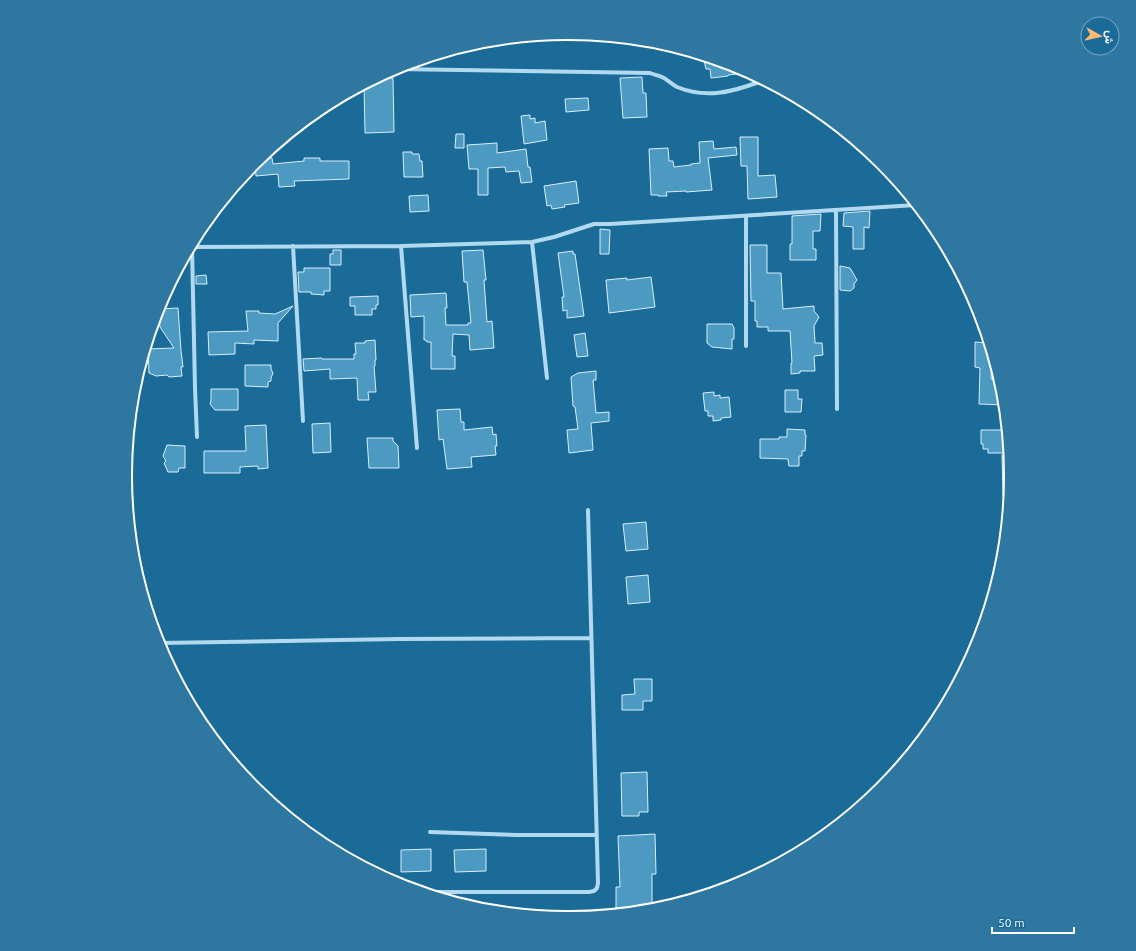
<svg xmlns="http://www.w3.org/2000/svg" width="1136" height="951" viewBox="0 0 1136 951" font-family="Ubuntu,Vazirmatn,sans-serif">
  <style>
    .building { fill: #4c99c2; stroke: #d8effb }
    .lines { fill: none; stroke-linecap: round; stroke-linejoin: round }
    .minor { stroke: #b1daf0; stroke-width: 4 }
    .rim { fill: none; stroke: #fff; stroke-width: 2 }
  </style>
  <rect width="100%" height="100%" fill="#1b6b99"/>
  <path class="building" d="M703,56L721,62L722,66L732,65L736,66L737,74L728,75V76L711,78L710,69H706Z
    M642,77L643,93H646L647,117L623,118L620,78Z
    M393,78L394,132L365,133L364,85L376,79Z
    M588,98L589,110L566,112L565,99Z
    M530,115V119L535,118V123L545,121L547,140L524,144L521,116Z
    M456,134H464V148H455Z
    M740,137H758V176L775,175L777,197L748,199L747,166H741Z
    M713,141L714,149L736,147L737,155L708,158L712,190L686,192V191L666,192L667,196H658V195H651L649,149L668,148L669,161H673L674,167L691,165V164L700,163L699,142Z
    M497,143V153L526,149L528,167H530L532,182L521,183L519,171L506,172L505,167L488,168V195H478V169H469L467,145Z
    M403,152H412V154H419L420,161H422L423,177H404Z
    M272,158L273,164L304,161V158H320V161H349V179L294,181L295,186L279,187L278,174L256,176L255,162L260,159Z
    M576,181L579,203L564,205L565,207L552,209L551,205L547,206L544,186Z
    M428,195L429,211L410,212L409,196Z
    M870,211L869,228L864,227V249H853V227L843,226L844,213Z
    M821,214L820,231H813V249H816V260H790V244H792V216Z
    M600,229L610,230L609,254H600Z
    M750,245H767V273H781L783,309L814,306V311L819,317L814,326L815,343H822L823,355L814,356L815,371H800V373L791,374V363H792L790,331H768V327H757V321H755V301H751Z
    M333,250H341V265H330V254H333Z
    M483,250L486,280H484L487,322L492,321L494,348L470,350L469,335L453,334L452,356H455V369H431V342H427L426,340H424V316L411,317L410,295L446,293L447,308H445L446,325H468V323H471L467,282H464L462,251Z
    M573,251V254H575L584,316L567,318V310L563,311L562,297H564L558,253Z
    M840,266L850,268L857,280L854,284V288L850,291L840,290Z
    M304,268H330V291H324V295L311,294V292H299L298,272H304Z
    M206,275L207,284H196V276Z
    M651,277L655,307L609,313L606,280L627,278V280Z
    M378,296V305H376V309H372V315H355V306H350V297Z
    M293,306L278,323V341L254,340V344L235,343V354L209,355L208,332L248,331L246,311H259V313L275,314Z
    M178,308L181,351L183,367H181L182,376L169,377L167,375L156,376L149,373L148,349L174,348L160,327L158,312V309Z
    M707,324H732L734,328V339H732V349L712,347L707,343Z
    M585,333L588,356L577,357L574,335Z
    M375,340L376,360H375V366H374L376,392H368L369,400H358L357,378L330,379V369L304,371L303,359L322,358V359H354V354H356L355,343H365V341Z
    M975,342L988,343L992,356L991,379H999L1002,389L1004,405L979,404L980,368L975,367Z
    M245,365H271V369L273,373L271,378V381L268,382V387L245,386Z
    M596,371V380H593L596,413L609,412V421L591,423L593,450L569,453L567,430L578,429L575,407L573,406L571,377L578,373Z
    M211,389H238V410H215L210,404L211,401Z
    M785,390H798V399H802L801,412H785Z
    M714,392V396L720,395V398L729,397L731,417L721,418V420L713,421V416H708V411H705L703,393Z
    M460,409L461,422H464V430L492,427L493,435L496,434L497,446H495L496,455L471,457L472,467L447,469L443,439L439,440L437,410Z
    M330,423L331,452L313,453L312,424Z
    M266,425L268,468L258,469V466L240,467V473H204V451H246L245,426Z
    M787,429L805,430V435H806L805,451H802V456H799V466H789L788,459L760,458V439H779V437H787Z
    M981,430H1003V432H1006L1007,453H988V449H983V444H981Z
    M367,438H393V441L398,446L399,468H369Z
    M167,445L185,446V468H179L178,472H168L164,463L166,461L163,456Z
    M1002,455H1008L1010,476L1008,497L1003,496Z
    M646,522L648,549L626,551L623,524Z
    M648,575L650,602L628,604L626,577Z
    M634,679H652V701H643V710H622V695L635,694Z
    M647,772L648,812H639V816H622L621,773Z
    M655,834L656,874H652V910L616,913V887H620L618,836Z
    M431,849V871L401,872V850Z
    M486,849V871L455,872L454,850Z"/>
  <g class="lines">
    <path class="minor" d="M394,69L650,73C655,75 660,76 664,78C669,81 673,85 677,87C706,99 732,92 759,82L763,80
      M836,210L837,409
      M532,242L547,378
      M293,246L303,421
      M401,246L417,448
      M191,247L401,246L532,242L554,237L594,224H610L916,205
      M192,247L195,388L197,437
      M746,346V216
      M159,643L399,639L591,638
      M430,832L517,835H596
      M425,892H589L594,891L597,888L598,883L588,510"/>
  </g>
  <path d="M0 0H1136V951H0ZM567 40H569A435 435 0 0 1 1004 475V476A435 435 0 0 1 569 911H567A435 435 0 0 1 132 476V475A435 435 0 0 1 567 40Z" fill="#2d77a1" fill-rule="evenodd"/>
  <path class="rim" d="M567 40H569A435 435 0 0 1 1004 475V476A435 435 0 0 1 569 911H567A435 435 0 0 1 132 476V475A435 435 0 0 1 567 40Z"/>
  <g transform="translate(1100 36) rotate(98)"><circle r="19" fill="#1b6b99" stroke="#76a6c2"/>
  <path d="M0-3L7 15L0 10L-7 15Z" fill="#ffb970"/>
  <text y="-6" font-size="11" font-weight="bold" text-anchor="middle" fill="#ffffff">ش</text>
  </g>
  <path d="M992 927v6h82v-6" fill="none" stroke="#ffffff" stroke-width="2"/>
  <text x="998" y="927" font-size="12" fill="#ffffff" stroke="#1b6b99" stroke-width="3" paint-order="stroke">50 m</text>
</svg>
